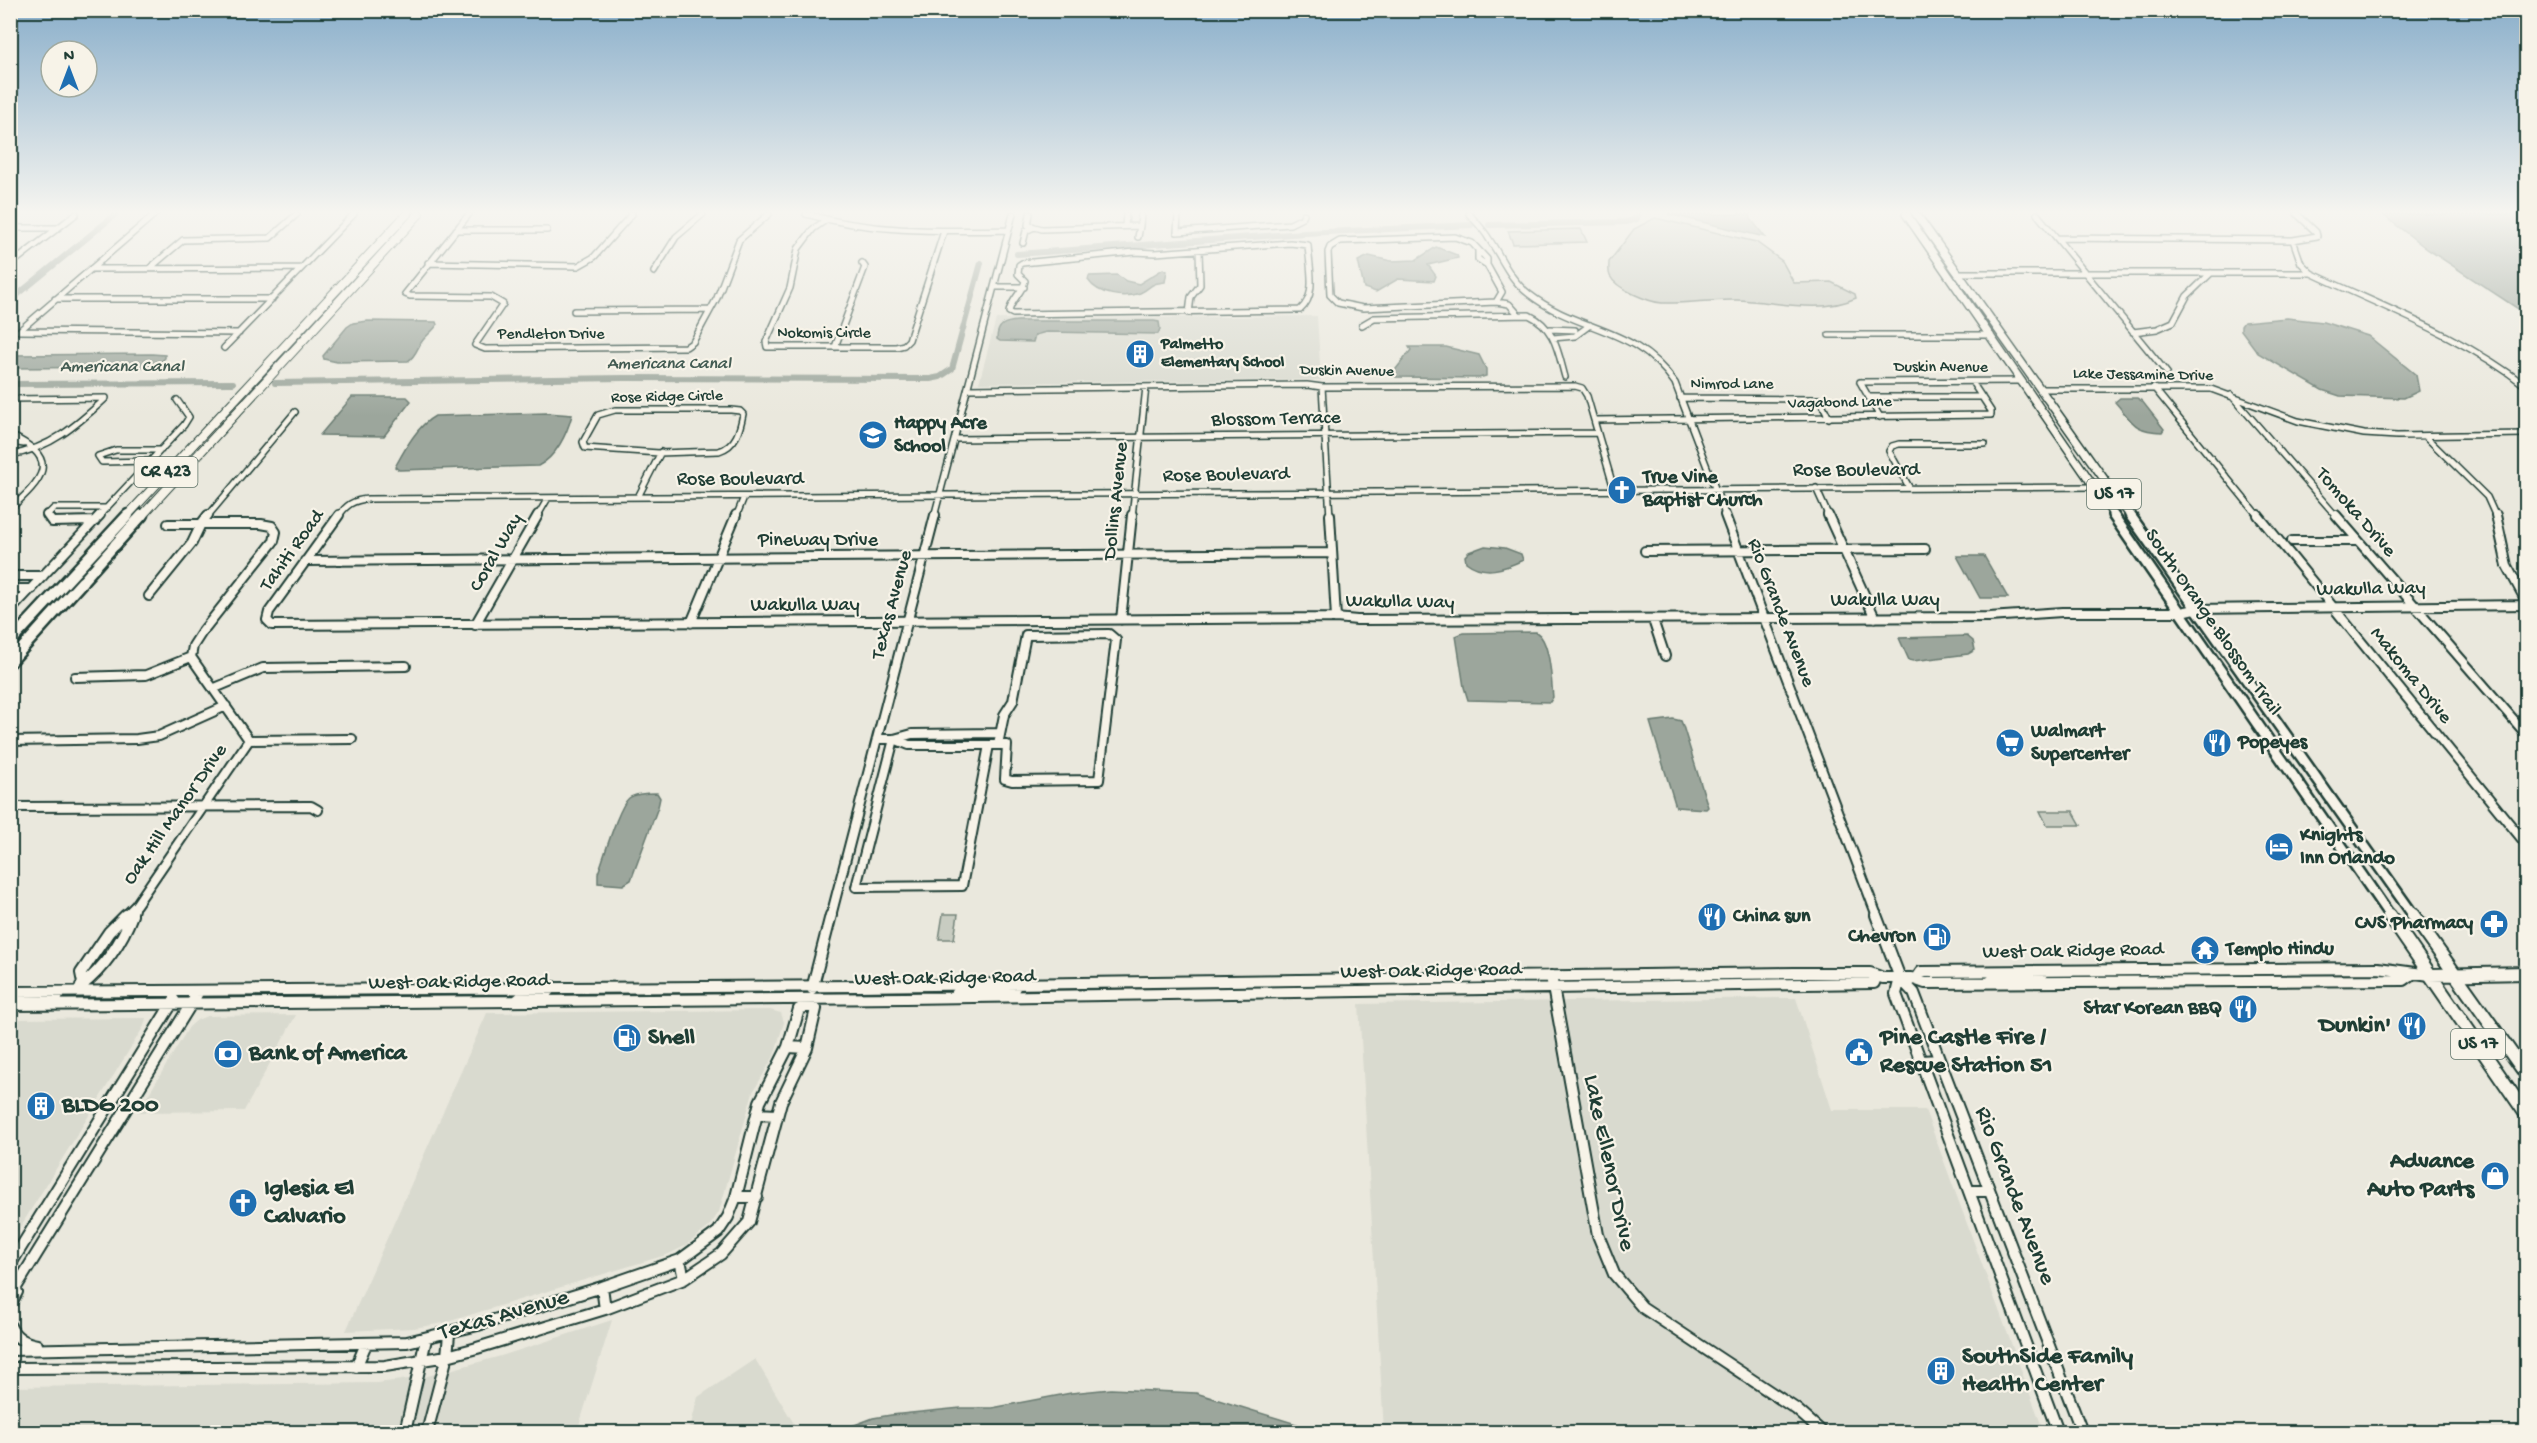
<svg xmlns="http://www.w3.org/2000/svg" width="2537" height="1443" viewBox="0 0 2537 1443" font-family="'Gochi Hand',sans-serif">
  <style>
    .built { fill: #d9dacf }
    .green { fill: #c8ccc1; stroke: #74847a; stroke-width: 1.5 }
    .water { fill: #9ca69c; stroke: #6a7c72; stroke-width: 1.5 }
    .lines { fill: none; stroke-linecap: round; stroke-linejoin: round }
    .canal { stroke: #9ca69c; stroke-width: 6 }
    .minor-far2-casing { stroke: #1f3d34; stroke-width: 8 }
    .minor-far1-casing { stroke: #1f3d34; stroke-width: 12 }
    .minor-casing { stroke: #1f3d34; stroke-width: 14 }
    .major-far2-casing { stroke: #1f3d34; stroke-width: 10 }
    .major-far1-casing { stroke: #1f3d34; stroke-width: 14 }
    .major-casing { stroke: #1f3d34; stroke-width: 16 }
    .highway-far1-casing { stroke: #1f3d34; stroke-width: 10 }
    .highway-casing { stroke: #1f3d34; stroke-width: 15 }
    .minor-far2 { stroke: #f7f3e8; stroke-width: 5 }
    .minor-far1 { stroke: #f7f3e8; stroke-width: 8 }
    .minor { stroke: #f7f3e8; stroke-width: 10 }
    .major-far2 { stroke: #f7f3e8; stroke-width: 7 }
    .major-far1 { stroke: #f7f3e8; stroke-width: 9 }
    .major { stroke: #f7f3e8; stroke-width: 12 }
    .highway-far1 { stroke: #f7f3e8; stroke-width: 8 }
    .highway { stroke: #f7f3e8; stroke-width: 10 }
    .labels { text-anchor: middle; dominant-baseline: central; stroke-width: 4.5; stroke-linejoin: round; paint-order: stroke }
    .far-street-label { font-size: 16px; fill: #1f3d34; stroke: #f7f3e8 }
    .far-poi-label { font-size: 16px; font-weight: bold; fill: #1f3d34; stroke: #f7f3e8; text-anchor: start }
    .far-water-label { font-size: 18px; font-style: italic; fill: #445c53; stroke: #f7f3e8 }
    .shield { fill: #f7f3e8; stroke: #60746a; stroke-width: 1.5 }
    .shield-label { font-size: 18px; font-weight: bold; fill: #1f3d34 }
    .street-label { font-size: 20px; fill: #1f3d34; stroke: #f7f3e8 }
    .poi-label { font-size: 20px; font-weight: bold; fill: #1f3d34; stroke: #f7f3e8; text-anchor: start }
    .near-poi-label { font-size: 24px; font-weight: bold; fill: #1f3d34; stroke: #f7f3e8; text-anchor: start }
    .near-street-label { font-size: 24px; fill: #1f3d34; stroke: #f7f3e8 }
  </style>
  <rect width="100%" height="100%" fill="#eae8dd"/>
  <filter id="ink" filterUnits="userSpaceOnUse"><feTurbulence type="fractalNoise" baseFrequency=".0167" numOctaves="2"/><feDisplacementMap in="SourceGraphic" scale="12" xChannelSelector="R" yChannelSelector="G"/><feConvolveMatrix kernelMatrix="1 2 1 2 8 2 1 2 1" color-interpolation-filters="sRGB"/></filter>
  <g filter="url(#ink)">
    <path class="built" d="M1317,316L1321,380L979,383L996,319Z
      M1796,998L1832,1110H1925L2044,1432H1384L1359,1004Z
      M770,1010L781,1013L784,1022L774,1056L753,1092L719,1212L709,1227L685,1246L669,1254L444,1323L414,1328L346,1331L487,1013Z
      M296,1015L244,1111L138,1112L189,1027L197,1020L207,1016Z
      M146,1018L144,1026L11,1242V1019Z
      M612,1320L577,1432H11L10,1387L378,1383L424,1377L501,1356Z
      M755,1359L799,1432H689L698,1397Z"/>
    <path class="green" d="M1655,218L1756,242L1782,261L1794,283L1831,282L1855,294L1856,298C1819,315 1775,301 1737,300C1712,299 1687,304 1662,303C1649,302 1616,289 1610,276C1608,272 1609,266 1609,262L1634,229Z
      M1581,229L1587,242L1513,244L1508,231Z
      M2040,811H2073L2081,825H2047Z
      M943,914H958L954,939H939Z"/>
    <path class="water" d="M1668,214H1750L1751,219L1765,237Z
      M2382,214H2526V314L2427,249Z
      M1436,247L1457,255L1458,258L1428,265L1436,276L1434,281L1398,279L1376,292L1364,288L1358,261L1369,256L1391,261L1416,260Z
      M1163,269L1167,271L1165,282C1147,284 1153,287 1140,293C1124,299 1098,295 1088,280L1089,276L1117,275L1126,281L1139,284Z
      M2287,318L2323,322L2368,336L2416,375L2419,391L2404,398L2340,396L2322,390L2258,353L2241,330V326L2244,322Z
      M368,321L436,322L437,325C433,331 428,334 423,340C417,347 417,355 408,361L337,362L324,359L323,356L347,327L353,323Z
      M1018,321H1154L1159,322L1160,329L1158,334L1046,332L1035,335L1033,342L1000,341L997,339C997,324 1005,322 1018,321Z
      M1409,347H1446L1479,355L1486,369V376L1479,378L1396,377L1392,374L1411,350Z
      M152,354L165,355V358L157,365L148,367L11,368V355Z
      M352,397H407L411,401L384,436L320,435Z
      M2120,398H2137L2142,401L2164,429L2162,432C2133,431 2133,422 2115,402Z
      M547,413L572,415C567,434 556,457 538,466L399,470L395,467C405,449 417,426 435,416Z
      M1485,546L1505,548L1521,554L1523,560C1504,569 1484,576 1466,562L1465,556L1469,552Z
      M1957,556H1984L2008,598H1980Z
      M1536,632C1551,641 1551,680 1553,697L1550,702L1468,700L1464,687L1456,636L1463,633Z
      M1967,636L1973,641L1975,650L1968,654L1913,661L1909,660L1899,638Z
      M1673,719L1681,721L1683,726L1708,807L1706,809L1676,807L1650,722Z
      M657,793L660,798L658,807L631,880L623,885L598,883V873C604,858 618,807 629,798C636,793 649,793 657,793Z
      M1111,1389L1196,1393L1322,1432H836L873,1418L891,1415L961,1408H992L1071,1393Z"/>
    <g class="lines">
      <path class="canal" d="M1489,225L1626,222L1637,219V214
        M1017,254L1305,233L1471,225
        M10,301L116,214
        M275,383L624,378L930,379L940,377L952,369L981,263
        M10,384L233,383"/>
      <g class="minor-far2-casing">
        <path id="minor-far2" d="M155,214L19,331L239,333
          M469,214L405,294L410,296L491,297L503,304L475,345L485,349L686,347L693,342L717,298L739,240L769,214
          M806,214C873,233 939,231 1008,230
          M1030,214L1028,225L1042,229L1140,226L1141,214
          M1178,214L1177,232L1290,224L1302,218L1304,214
          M1469,214C1476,222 1484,230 1489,239C1502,258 1510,280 1529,294C1579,333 1635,325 1675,383L1726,517
          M2037,214L2167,373
          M826,220L813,229L798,249L790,288L766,342L767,347H896L904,345L909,340L944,231
          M1125,226L1126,214
          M10,228H57
          M456,230H547
          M1138,237L1140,226
          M1455,237L1472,243L1487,259V265L1502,292L1496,302L1363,308L1338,303L1330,295L1328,252L1330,247L1340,241Z
          M2057,238L2293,240L2317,236L2316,232L2297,214
          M2293,240L2301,263L2311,273C2383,307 2464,337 2526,386
          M1023,243L1026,231L1034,227
          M1290,243L1308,245C1309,266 1318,295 1300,310L1013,314L1009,312C1011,300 1022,293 1025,281L1018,274L1019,265L1022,263L1135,252L1155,253Z
          M1478,250V259L1487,265
          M428,263L578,266L594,257L632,214
          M10,265L76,214
          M150,268L183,240L270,238L297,214
          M91,269L301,268
          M654,272L676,237L703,214
          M1958,273H2311
          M995,287H1024
          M55,299H272
          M1496,302L1509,304L1518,314
          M574,311L710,310
          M1189,313L1191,297L1200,285L1199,250
          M1362,325L1374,318L1529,315C1555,327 1558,352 1565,377
          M1550,329L1575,330
          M2133,332L2157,329L2173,322L2187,296L2211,273
          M1829,335H1991
          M1553,338L1575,336L1590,325
          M835,347L865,267L862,263
          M224,348L354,214
          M1860,382L2022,381
          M1860,382L1880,417
          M1322,387L1330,517
          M2154,388L2259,517
          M968,389L1307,385L1322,387L1575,386L1582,388L1587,396L1614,489
          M2040,389H2211L2298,421L2364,434L2397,436L2526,434
          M2231,395L2337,517
          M1869,397H1982
          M1680,398L1820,399L1829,418
          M10,399L106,398C77,425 50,449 10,455
          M615,410H731L740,411L743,414C740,430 736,446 719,451L659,453L585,448L583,442L598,415Z
          M1594,420L1991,415V411L1972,382
          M10,435C63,459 42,480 10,509
          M2425,436L2487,497L2496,517
          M955,439L1597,433
          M10,442L24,444
          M151,461L102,462L98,456L116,450H161
          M1909,487L1889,451L1892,446L1899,444H1985
          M1816,488L1829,517
          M638,497L661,452
          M48,517L47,515L54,508H107
          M98,517L184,425L189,417L177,400
          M207,517L295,412
          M338,517C346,505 353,500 368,499L2096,487
          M537,517L548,498
          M736,517L744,497
          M934,517L1013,214
          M1132,517L1146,387"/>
      </g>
      <g class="minor-far1-casing">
        <path id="minor-far1" d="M47,515L52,522L95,521
          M339,515L269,612L267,620L272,625L1336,618L1357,620L1989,617L2062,612H2182L2195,609L2526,605
          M1330,515L1336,618
          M1725,515L1877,916
          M1828,515L1875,618
          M2258,515L2526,844
          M2336,515L2526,734
          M2496,515L2507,566L2526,601
          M2292,541H2358
          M1645,551L1925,549
          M305,561L1331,553
          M10,576H43
          M10,589H32
          M149,596L192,543L201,524L208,515
          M10,611L100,515
          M1121,620L1132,515
          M1653,620L1665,656
          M691,623L736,515
          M475,625L538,515
          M1109,634L1116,640L1099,780L1012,781L1005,779L1007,745H998L1004,715L1013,701L1026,635Z
          M75,677L146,675L191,657
          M215,688L263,668L406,666
          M877,739H894L912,734L1000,733
          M894,739L909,745H998
          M894,739L856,887L962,886L989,745
          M249,740L352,739
          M10,741L137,739L159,736L226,706
          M10,807L311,806L318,810
          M125,916L136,905L249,740L191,657L193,646L202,632L274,541L276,532L272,526L261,524H168
          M132,916L134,909
          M831,916L935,515"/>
      </g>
      <g class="minor-casing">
        <path id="minor" d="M1876,915L1900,978L1914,993L2082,1432
          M1551,976L1598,1235L1614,1274L1642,1307L1796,1409L1822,1432
          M1900,978L1896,994L2058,1432
          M1917,978L1921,972L2378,968L2430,975
          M1989,982L1998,977L2037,976L2042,974L2041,971
          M83,983L81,973L109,932L126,915
          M81,986C104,968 122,942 132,915
          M812,989L831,915
          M10,992L857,986L1796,973H1870L1883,978H1911L1925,983L2404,980L2411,975
          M956,994L963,990H1013L1018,983
          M10,997L58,996
          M517,1000L525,994H545L553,987
          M10,1005L905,998L1874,983L1876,978
          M788,1047L807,1048
          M1921,1061L1939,1060
          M757,1114L777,1115
          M1969,1191H1989
          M736,1197H757
          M680,1260L684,1279
          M10,1265L174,1000
          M602,1287L605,1309
          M10,1297L199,991
          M10,1305L17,1292
          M10,1326C15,1338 25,1343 37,1345
          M10,1350L407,1342L478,1325L602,1287L680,1260L718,1232L728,1217L736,1197L760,1102L788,1047L799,1009L809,1006
          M356,1367L366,1344
          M10,1368L385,1366L447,1356L477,1348L605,1309L684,1279L721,1254L749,1222L781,1102L807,1048L816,1009L809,1006
          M405,1432L426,1339
          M427,1432L447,1356L449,1334"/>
      </g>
      <g class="major-far2-casing">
        <path id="major-far2" d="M1906,214L2115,517
          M1916,214L2131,517"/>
      </g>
      <g class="major-far1-casing">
        <path id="major-far1" d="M2113,515L2390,916
          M2130,515L2414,916
          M82,582L115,545"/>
      </g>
      <g class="major-casing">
        <path id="major" d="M2389,915L2526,1114
          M2413,915L2526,1074
          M2430,975L2526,973"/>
      </g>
      <g class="highway-far1-casing">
        <path id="highway-far1" d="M126,517L407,214
          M141,517L419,214"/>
      </g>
      <g class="highway-casing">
        <path id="highway" d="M115,545L142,515
          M10,642L128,515
          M10,662L82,582"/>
      </g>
      <use href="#minor-far2" class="minor-far2"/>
      <use href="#minor-far1" class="minor-far1"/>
      <use href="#minor" class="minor"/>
      <use href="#major-far2" class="major-far2"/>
      <use href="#major-far1" class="major-far1"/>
      <use href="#major" class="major"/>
      <use href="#highway-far1" class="highway-far1"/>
      <use href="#highway" class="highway"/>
    </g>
  </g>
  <linearGradient id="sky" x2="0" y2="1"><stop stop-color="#89aeca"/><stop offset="0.51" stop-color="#f6f5f0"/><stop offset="1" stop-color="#f6f5f0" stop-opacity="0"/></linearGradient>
  <rect width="2537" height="416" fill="url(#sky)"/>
  <defs>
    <g id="building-disc" transform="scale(1.5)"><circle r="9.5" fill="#1f6fb2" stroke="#f7f3e8"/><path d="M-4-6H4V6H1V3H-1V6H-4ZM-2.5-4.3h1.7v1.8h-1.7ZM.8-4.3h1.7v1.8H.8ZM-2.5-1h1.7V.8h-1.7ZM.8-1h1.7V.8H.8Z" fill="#fff"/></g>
    <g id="school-disc" transform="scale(1.5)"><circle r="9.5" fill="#1f6fb2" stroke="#f7f3e8"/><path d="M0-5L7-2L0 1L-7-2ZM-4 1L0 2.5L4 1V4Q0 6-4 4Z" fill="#fff"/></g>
    <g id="church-disc" transform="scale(1.5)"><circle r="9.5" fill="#1f6fb2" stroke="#f7f3e8"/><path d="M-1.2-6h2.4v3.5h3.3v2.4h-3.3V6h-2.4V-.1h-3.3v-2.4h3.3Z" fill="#fff"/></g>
    <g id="supermarket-disc" transform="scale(1.5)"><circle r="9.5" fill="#1f6fb2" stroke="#f7f3e8"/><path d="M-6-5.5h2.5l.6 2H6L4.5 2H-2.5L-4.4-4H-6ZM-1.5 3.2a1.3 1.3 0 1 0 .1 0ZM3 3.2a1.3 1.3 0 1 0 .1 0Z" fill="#fff"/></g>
    <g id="restaurant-disc" transform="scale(1.5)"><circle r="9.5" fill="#1f6fb2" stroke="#f7f3e8"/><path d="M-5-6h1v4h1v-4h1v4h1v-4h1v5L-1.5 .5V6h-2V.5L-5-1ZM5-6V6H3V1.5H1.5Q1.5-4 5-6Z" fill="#fff"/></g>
    <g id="hotel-disc" transform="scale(1.5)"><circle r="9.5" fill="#1f6fb2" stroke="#f7f3e8"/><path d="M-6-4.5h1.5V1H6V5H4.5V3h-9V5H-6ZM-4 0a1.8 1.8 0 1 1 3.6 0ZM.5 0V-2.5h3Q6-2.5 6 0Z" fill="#fff"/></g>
    <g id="pharmacy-disc" transform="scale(1.5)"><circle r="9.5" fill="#1f6fb2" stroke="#f7f3e8"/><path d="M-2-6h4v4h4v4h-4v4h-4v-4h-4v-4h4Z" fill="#fff"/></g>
    <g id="fuel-disc" transform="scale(1.5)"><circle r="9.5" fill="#1f6fb2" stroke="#f7f3e8"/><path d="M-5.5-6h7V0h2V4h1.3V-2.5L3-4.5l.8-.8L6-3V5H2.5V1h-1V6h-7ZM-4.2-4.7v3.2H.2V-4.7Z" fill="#fff"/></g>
    <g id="temple-disc" transform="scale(1.5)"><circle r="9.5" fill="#1f6fb2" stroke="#f7f3e8"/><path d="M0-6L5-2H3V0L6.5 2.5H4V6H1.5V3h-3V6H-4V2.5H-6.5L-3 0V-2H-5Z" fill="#fff"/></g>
    <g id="civic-disc" transform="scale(1.5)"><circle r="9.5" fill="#1f6fb2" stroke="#f7f3e8"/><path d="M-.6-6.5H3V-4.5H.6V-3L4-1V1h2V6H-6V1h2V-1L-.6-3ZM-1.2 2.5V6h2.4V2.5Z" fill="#fff"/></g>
    <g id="bank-disc" transform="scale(1.5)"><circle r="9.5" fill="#1f6fb2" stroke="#f7f3e8"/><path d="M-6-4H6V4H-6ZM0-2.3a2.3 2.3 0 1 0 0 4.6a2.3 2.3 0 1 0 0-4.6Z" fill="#fff"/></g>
    <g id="shop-disc" transform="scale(1.5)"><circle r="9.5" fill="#1f6fb2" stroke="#f7f3e8"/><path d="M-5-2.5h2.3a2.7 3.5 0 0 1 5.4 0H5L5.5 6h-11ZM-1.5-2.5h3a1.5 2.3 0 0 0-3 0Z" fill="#fff"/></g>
  </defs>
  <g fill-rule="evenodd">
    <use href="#building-disc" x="1140" y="354"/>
    <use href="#school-disc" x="873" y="435"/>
    <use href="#church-disc" x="1622" y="490"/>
    <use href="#supermarket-disc" x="2010" y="743"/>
    <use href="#restaurant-disc" x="2217" y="743"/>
    <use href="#hotel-disc" x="2279" y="847"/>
    <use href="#restaurant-disc" x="1712" y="917"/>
    <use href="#pharmacy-disc" x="2494" y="924"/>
    <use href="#fuel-disc" x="1937" y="937"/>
    <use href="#temple-disc" x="2205" y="950"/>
    <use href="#restaurant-disc" x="2243" y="1009"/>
    <use href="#restaurant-disc" x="2412" y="1026"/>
    <use href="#fuel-disc" x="627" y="1038"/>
    <use href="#civic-disc" x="1859" y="1052"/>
    <use href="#bank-disc" x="228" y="1054"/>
    <use href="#building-disc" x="41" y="1106"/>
    <use href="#shop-disc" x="2495" y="1176"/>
    <use href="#church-disc" x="243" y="1203"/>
    <use href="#building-disc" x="1941" y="1371"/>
  </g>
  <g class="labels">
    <g class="far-street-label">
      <text x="824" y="334">Nokomis Circle</text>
      <text x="551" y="335">Pendleton Drive</text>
      <text x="1941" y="368">Duskin Avenue</text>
      <text transform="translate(1347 372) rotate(1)">Duskin Avenue</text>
      <text transform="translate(2143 376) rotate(1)">Lake Jessamine Drive</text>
      <text x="1732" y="385">Nimrod Lane</text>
      <text transform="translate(667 398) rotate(-1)">Rose Ridge Circle</text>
      <text transform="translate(1840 404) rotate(-1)">Vagabond Lane</text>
    </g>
    <g class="far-poi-label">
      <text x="1161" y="345">Palmetto<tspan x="1161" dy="18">Elementary School</tspan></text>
    </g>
    <g class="far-water-label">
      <text x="669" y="364">Americana Canal</text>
      <text x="122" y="367">Americana Canal</text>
    </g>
    <g class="shield">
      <rect x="134.5" y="457" width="63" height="30" rx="4.5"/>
      <rect x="2087" y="479" width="54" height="30" rx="4.5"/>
      <rect x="2451" y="1029" width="54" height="30" rx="4.5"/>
    </g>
    <g class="shield-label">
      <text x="166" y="472">CR 423</text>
      <text x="2114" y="494">US 17</text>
      <text x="2478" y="1044">US 17</text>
    </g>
    <g class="street-label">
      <text transform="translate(1276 420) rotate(-1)">Blossom Terrace</text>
      <text x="1856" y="471">Rose Boulevard</text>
      <text transform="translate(1226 476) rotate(-1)">Rose Boulevard</text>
      <text x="740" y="480">Rose Boulevard</text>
      <text transform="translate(1117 501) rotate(-84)">Dollins Avenue</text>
      <text transform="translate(2355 513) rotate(49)">Tomoka Drive</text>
      <text x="818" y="541">Pineway Drive</text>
      <text transform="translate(293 551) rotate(-54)">Tahiti Road</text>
      <text transform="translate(497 553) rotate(-60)">Coral Way</text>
      <text transform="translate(2371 590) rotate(-1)">Wakulla Way</text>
      <text x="1885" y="601">Wakulla Way</text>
      <text transform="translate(1400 603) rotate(1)">Wakulla Way</text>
      <text transform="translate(893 605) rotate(-75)">Texas Avenue</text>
      <text x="805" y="606">Wakulla Way</text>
      <text transform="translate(1780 613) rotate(69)">Rio Grande Avenue</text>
      <text transform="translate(2212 623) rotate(55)">South Orange Blossom Trail</text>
      <text transform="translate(2410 676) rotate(51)">Makoma Drive</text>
      <text transform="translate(176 815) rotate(-55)">Oak Hill Manor Drive</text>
      <text transform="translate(2073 952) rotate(-1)">West Oak Ridge Road</text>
      <text transform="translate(1431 972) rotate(-1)">West Oak Ridge Road</text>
      <text transform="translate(945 979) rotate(-1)">West Oak Ridge Road</text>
      <text transform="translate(459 983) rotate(-1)">West Oak Ridge Road</text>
    </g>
    <g class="poi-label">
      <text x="894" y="424">Happy Acre<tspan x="894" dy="23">School</tspan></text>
      <text x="1643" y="478">True Vine<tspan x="1643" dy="23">Baptist Church</tspan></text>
      <text x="2031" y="732">Walmart<tspan x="2031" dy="23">Supercenter</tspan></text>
      <text x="2238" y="743">Popeyes</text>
      <text x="2300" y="836">Knights<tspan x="2300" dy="23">Inn Orlando</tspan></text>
      <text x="1733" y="917">China sun</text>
      <text x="2473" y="924" text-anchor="end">CVS Pharmacy</text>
      <text x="1916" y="937" text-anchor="end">Chevron</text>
      <text x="2226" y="950">Templo Hindu</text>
      <text x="2222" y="1009" text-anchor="end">Star Korean BBQ</text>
    </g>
    <g class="near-poi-label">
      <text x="2391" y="1026" text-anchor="end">Dunkin'</text>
      <text x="648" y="1038">Shell</text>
      <text x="1880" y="1038">Pine Castle Fire /<tspan x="1880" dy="28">Rescue Station 51</tspan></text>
      <text x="249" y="1054">Bank of America</text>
      <text x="62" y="1106">BLDG 200</text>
      <text x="2474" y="1162" text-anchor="end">Advance<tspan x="2474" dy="28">Auto Parts</tspan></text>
      <text x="264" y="1189">Iglesia El<tspan x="264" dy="28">Calvario</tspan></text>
      <text x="1962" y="1357">SouthSide Family<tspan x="1962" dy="28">Health Center</tspan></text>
    </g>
    <g class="near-street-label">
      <text transform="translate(1608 1163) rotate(78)">Lake Ellenor Drive</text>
      <text transform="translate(2014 1196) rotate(69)">Rio Grande Avenue</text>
      <text transform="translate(504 1316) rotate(-16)">Texas Avenue</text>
    </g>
  </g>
  <rect width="2537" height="1443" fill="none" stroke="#f7f3e8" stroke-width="36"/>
  <rect x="18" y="18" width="2501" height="1407" fill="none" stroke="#1f3d34" stroke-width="2" filter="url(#ink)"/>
  <g transform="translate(69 69)"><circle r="28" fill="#f7f3e8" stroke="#a1aaa0" stroke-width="1.5"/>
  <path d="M0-4.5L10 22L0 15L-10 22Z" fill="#1f6fb2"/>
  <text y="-9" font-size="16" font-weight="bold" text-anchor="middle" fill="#1f3d34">N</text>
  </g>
</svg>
